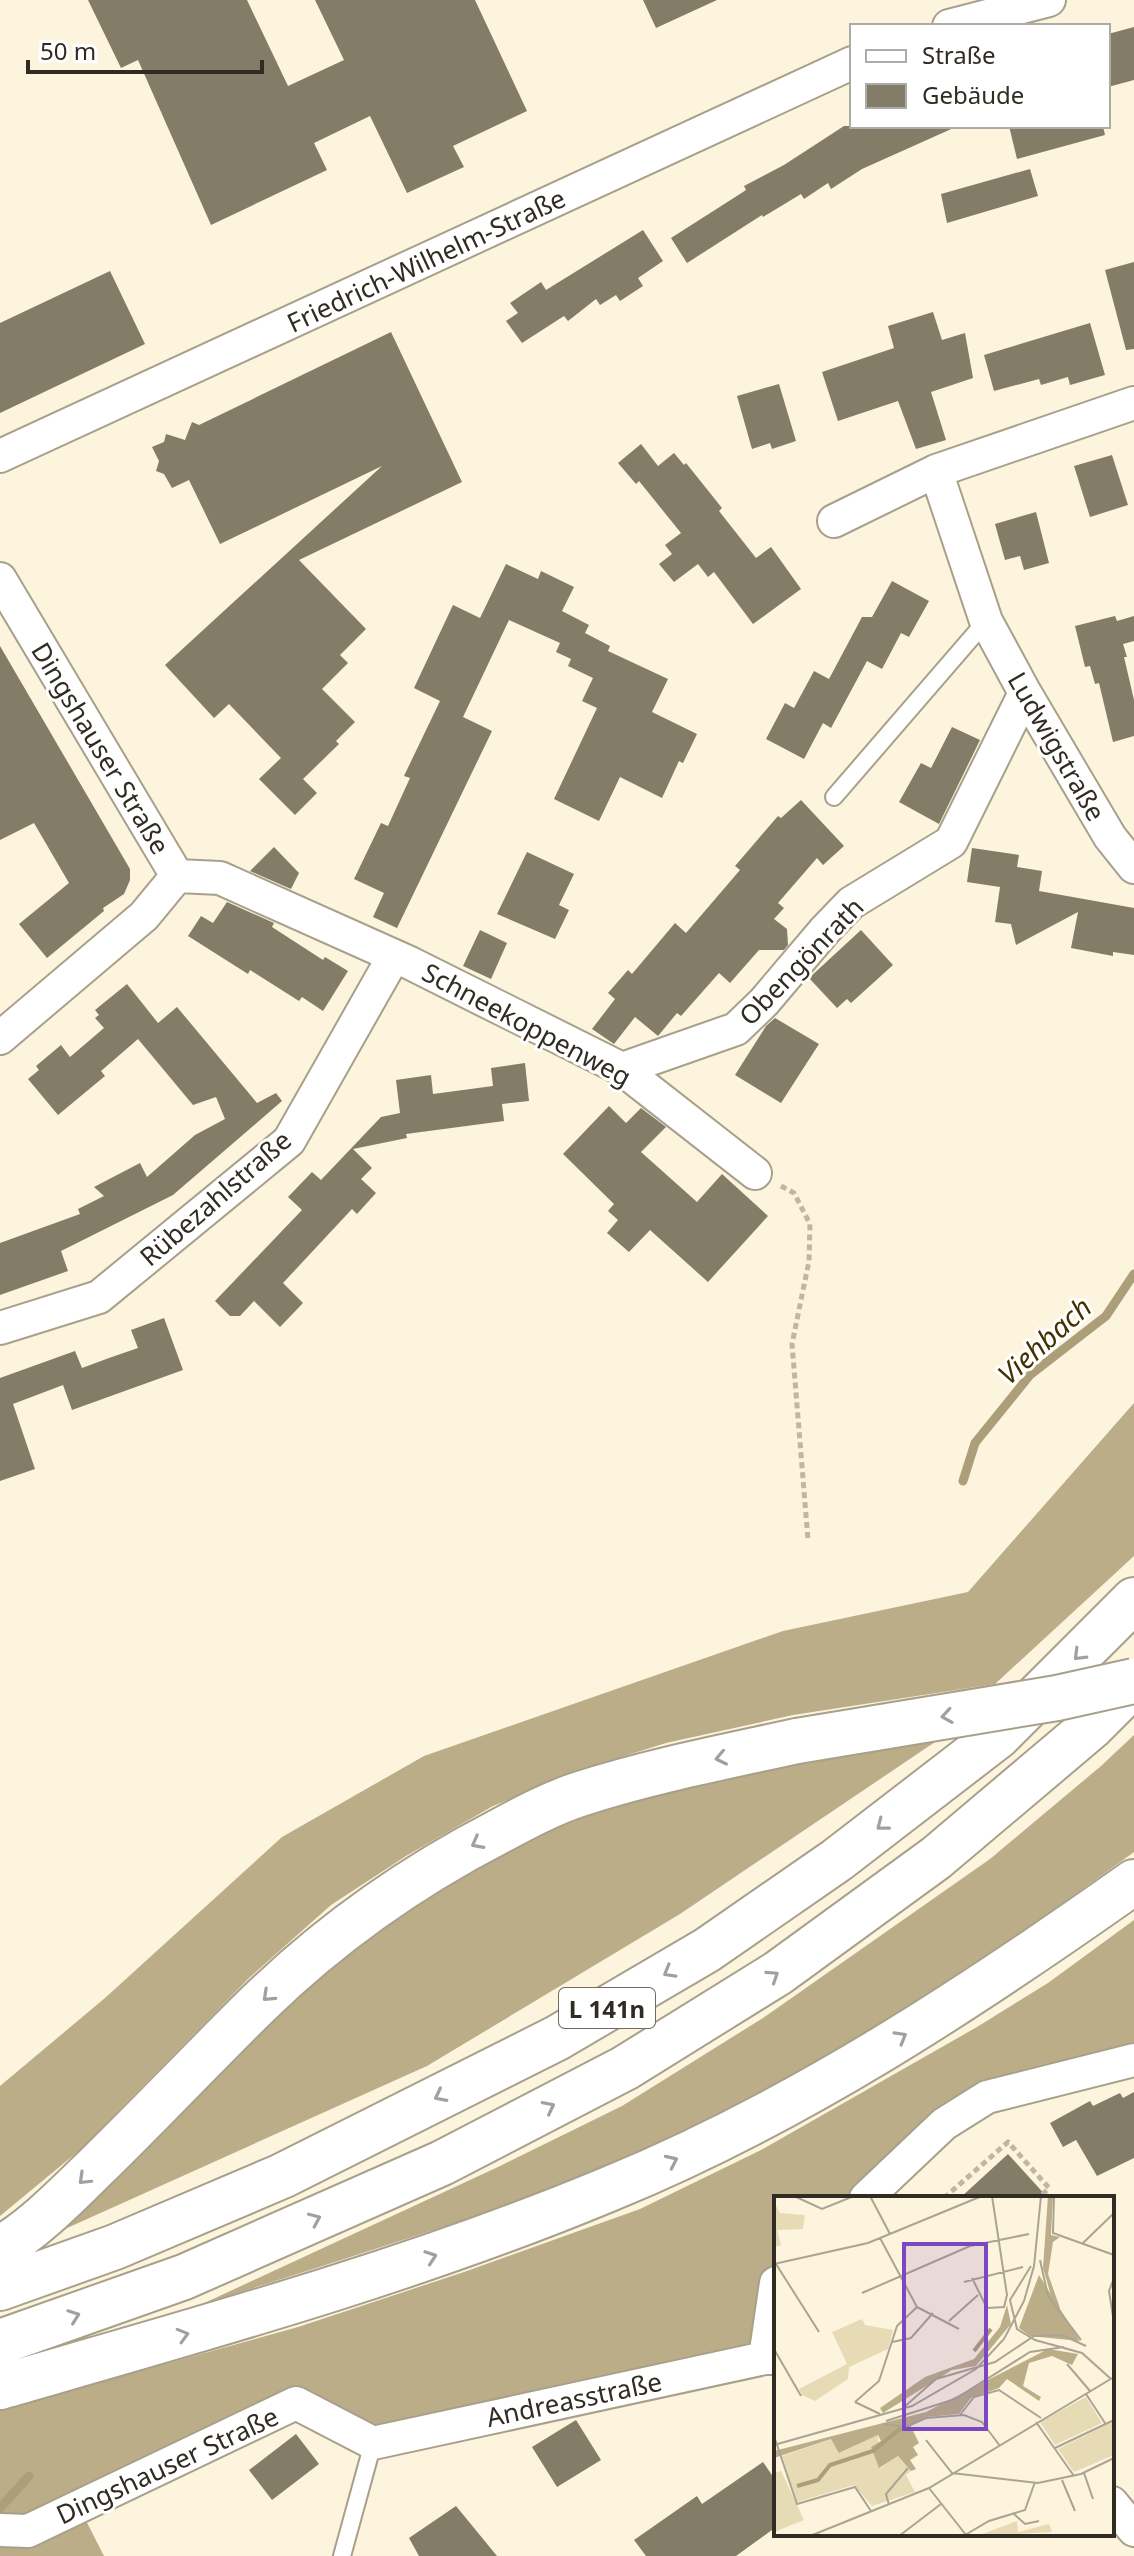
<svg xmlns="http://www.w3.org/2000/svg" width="1134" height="2556" viewBox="0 0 1134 2556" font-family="'Noto Sans',sans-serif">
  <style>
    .forest { fill: #baad88 }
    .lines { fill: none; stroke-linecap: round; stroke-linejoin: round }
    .stream { stroke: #ab9e79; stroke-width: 9 }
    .building { fill: #837c66 }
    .lane-casing { stroke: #a8a08a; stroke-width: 20 }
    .street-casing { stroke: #a8a08a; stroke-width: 36 }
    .highway-casing { stroke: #a8a08a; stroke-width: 48 }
    .path { stroke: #beb7a4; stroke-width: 5; stroke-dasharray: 6 4; stroke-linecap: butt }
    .lane { stroke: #fff; stroke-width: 16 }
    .street { stroke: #fff; stroke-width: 32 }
    .highway { stroke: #fff; stroke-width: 44 }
    .highway-bridge-casing { stroke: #a8a08a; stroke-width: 48; stroke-linecap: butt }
    .highway-bridge { stroke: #fff; stroke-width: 44 }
    .oneway { stroke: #a2a09c }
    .labels { text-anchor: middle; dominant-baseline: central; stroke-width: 6; stroke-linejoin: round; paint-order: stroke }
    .shield { fill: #fff; stroke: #6e6b65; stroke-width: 2 }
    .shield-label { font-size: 24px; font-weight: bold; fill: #302c23 }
    .street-label { font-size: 26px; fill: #302c23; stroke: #fff }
    .water-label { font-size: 28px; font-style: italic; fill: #413200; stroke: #fff }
    .inset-river { fill: none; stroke: #ab9e79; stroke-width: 4 }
    .inset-road { fill: none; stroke: #aaa492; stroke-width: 2 }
    .view { fill: #7d48bf; fill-opacity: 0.15; stroke: #7d48bf; stroke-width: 4 }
    .inset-edge { fill: none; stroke: #302c23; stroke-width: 4 }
  </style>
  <rect width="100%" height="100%" fill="#fcf4dc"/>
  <path class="forest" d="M1134,1403V1556L995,1684L793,1715L666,1743L583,1769L493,1806L406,1856L331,1905L250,1977L81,2149L0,2216V2086L105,1998L282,1837L424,1756L783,1631L968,1592Z
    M1134,1735V1852C983,1961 831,2066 663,2146C611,2171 554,2189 499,2208C400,2242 300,2273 200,2305L498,2167L622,2106L763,2018L990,1859L1101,1766Z
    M935,1742L680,1914L427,2066L56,2233L276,2007L380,1924L482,1860L592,1809L801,1760Z
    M1134,1920V2046L922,2130L848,2198H776V2264L768,2272L760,2352L377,2429L299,2388L74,2497L104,2556H0V2410L298,2327L464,2272L640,2209L761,2150L977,2027L1048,1983Z"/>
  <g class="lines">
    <path class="stream" d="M963,1481L975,1443L1030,1375L1106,1316L1134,1274
      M0,2508L29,2476"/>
  </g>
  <path class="building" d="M88,0H247L288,86L344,60L315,0H475L527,111L453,146L464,167L407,193L370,116L314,143L327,170L211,225L138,60L121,68Z
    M643,0H717L656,28Z
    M1134,27V80L1108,87V34Z
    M844,126H958L862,169L831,189L828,183L804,199L801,194L763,217L762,215L687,263L671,238L740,194L746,190L744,186L784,165Z
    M1009,126H1103L1105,135L1017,159Z
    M1030,169L1038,196L947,223L941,194Z
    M643,230L663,261L638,278L643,286L620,301L616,295L600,305L596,299L568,321L564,316L522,343L506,321L518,313L510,303L541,282L546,290Z
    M1134,262V349L1126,350L1105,270Z
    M110,271L145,344L0,413V323Z
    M933,312L942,340L965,333L973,378L931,392L946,440L916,449L898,401L838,421L822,372L894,348L888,326Z
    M1090,323L1105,375L1070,385L1068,377L1041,385L1039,379L994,391L984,355Z
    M391,332L462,482L299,560L366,629L340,655L348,663L322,689L355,722L336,741L339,744L303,779L317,793L295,815L259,779L281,758L229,704L214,718L165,665L382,466L220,544L189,480L172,488L164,474L156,471L159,461L152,447L164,442L166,434L185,440L192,422L199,425Z
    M779,384L796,441L772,449L770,443L752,449L737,396Z
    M641,444L658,466L674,453L684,465L686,463L722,508L719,511L756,558L771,547L801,589L753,624L714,572L708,577L698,564L674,582L659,564L672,554L665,545L681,533L639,481L636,484L618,463Z
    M1112,455L1128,505L1090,517L1074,466Z
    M1036,512L1049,563L1024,570L1020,556L1005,560L995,524Z
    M506,564L538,579L541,571L574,587L562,611L589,625L585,633L610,646L608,651L668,679L652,712L697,734L683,763L679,761L662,798L620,777L599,821L554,799L597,708L582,701L593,678L568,666L571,659L556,652L560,643L509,620L463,717L492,731L397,928L373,917L384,893L354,879L381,823L388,826L410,778L404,776L440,701L414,688L453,605L480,618Z
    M892,581L929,601L909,637L901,633L882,669L867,661L831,728L823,723L804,759L766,739L785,703L794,708L814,671L829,679L862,617H872Z
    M1115,616L1117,621L1134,616V641L1123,644L1127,657H1124L1134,700V736L1113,742L1099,683L1095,684L1090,666L1085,667L1075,626Z
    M0,646L130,869V880L124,894L103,908L104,911L47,958L19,924L69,883L34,823L0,840Z
    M952,727L980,740L939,824L899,802L921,763L931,768Z
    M801,800L844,846L823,865L817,858L778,903L784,908L774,919L787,929L788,945L784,950H759L730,983L719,973L681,1016L677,1013L658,1036L635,1017L614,1044L592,1029L615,999L608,993L628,970L632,974L675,923L686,933L740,870L735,866L778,816L781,818Z
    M274,847L299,873L291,889L250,871Z
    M972,848L1019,855L1017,867L1042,871L1039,891L1134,908V955L1113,952V956L1071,948L1078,912L1016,945L1011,924L995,922L1000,887L967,882Z
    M527,852L574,874L559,905L569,910L555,939L497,914Z
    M227,902L274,923L272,927L323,960L325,957L348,971L323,1011L302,997L299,1001L250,970L248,974L188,936L201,916L213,923Z
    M480,930L507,943L491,979L463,966Z
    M861,930L893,965L851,1003L847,999L837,1008L809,978Z
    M127,984L158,1023L177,1007L257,1103L276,1093L282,1101L173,1195L61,1251L68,1271L0,1295V1243L80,1214L78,1209L104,1196L94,1187L140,1163L147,1177L195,1135L225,1119L216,1097L193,1105L138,1039L101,1071L105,1076L58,1115L28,1079L39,1070L36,1066L61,1045L70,1057L104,1028L95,1018L99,1015L95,1010Z
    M775,1018L819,1044L781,1103L735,1075L766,1026Z
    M525,1063L529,1101L502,1104L504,1121L406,1134L407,1138L353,1149L372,1168L361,1179L376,1193L357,1214L352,1209L283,1283L303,1303L280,1327L254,1301L240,1316H230L215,1301L302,1210L288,1197L312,1172L321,1180L381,1117L400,1113L396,1080L431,1075L433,1094L493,1086L491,1068Z
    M609,1106L626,1123L641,1108L666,1127L641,1152L697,1202L722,1174L768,1216L708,1282L650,1230L629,1252L607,1233L618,1220L608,1211L614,1204L563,1154Z
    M164,1318L183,1370L72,1410L63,1385L13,1404L35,1469L0,1481V1378L75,1351L82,1368L109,1358L138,1348L131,1330Z
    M1134,2092V2158L1097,2176L1076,2140L1063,2147L1050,2123L1090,2101L1093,2106L1120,2093L1123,2098Z
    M1008,2154L1048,2198H960Z
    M576,2420L601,2460L557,2487L532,2447Z
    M296,2434L319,2464L272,2500L249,2470Z
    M763,2462L776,2481V2527L736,2556H646L634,2540L697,2496L702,2504Z
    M456,2506L497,2556H419L409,2538Z"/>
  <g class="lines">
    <g class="lane-casing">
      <path id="lane" d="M834,797L986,621
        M342,2556L373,2443"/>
    </g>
    <g class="street-casing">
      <path id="street" d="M949,26L1049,0
        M0,456L852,63
        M936,471L986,621L1025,693L1110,837L1134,867
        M834,521L936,471L1134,403
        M0,579L177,876L144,916L0,1038
        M177,876L220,878L410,963L622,1069L755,1173
        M622,1069L736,1029L764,1002L825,930L851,903L951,842L1025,693
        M0,1328L99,1297L289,1141L394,956
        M866,2198L944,2124L987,2097L1134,2060
        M765,2358L776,2283
        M1112,2503L1134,2530
        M0,2530L28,2531L296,2403L373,2443L765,2358H776"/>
    </g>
    <g class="highway-casing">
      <path id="highway" d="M0,2249C38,2226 69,2193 101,2162C154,2110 205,2056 258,2004C330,1934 409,1878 498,1832C524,1818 552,1803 580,1794C651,1771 724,1757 797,1741
        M0,2288L115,2247L282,2176L557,2038L707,1950L837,1860L998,1736L1134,1600
        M0,2342L184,2277L442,2163L625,2068L778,1973L936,1858L1091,1727L1134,1684
        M0,2387C205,2328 412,2271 609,2189C797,2112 970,1998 1134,1882"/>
    </g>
    <path class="path" d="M781,1186L794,1193L810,1224L809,1261L792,1344L808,1540
      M944,2198L1008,2142L1049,2188L1039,2198"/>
    <use href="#lane" class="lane"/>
    <use href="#street" class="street"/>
    <use href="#highway" class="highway"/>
    <g class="highway-bridge-casing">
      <path id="highway-bridge" d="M797,1741L1057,1698L1134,1681"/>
    </g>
    <use href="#highway-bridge" class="highway-bridge"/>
  </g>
  <defs><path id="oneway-chevron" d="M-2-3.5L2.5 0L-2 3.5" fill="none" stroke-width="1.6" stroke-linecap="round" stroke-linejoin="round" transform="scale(2)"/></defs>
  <g class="oneway">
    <use href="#oneway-chevron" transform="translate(1079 1655) rotate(135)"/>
    <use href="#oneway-chevron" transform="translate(947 1716) rotate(171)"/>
    <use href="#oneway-chevron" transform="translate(721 1758) rotate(168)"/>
    <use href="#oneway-chevron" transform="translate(882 1825) rotate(142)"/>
    <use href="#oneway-chevron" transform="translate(477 1843) rotate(152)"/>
    <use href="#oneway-chevron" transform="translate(669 1972) rotate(150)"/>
    <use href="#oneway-chevron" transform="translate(773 1976) rotate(-33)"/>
    <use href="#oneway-chevron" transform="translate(268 1996) rotate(137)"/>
    <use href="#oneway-chevron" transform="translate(901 2037) rotate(-30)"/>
    <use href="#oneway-chevron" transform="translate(440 2096) rotate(153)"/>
    <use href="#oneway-chevron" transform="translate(549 2107) rotate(-27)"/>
    <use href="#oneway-chevron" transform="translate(672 2161) rotate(-25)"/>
    <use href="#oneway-chevron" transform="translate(84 2179) rotate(136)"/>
    <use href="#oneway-chevron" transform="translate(315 2219) rotate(-24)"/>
    <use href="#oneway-chevron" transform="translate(431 2257) rotate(-19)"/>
    <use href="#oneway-chevron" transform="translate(74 2316) rotate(-20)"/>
    <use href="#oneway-chevron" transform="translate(183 2335) rotate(-16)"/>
  </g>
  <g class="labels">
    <rect class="shield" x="559" y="1988" width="96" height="40" rx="6"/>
    <g class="shield-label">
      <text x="607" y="2008">L 141n</text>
    </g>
    <g class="street-label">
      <text transform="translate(426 260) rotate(-25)">Friedrich-Wilhelm-Straße</text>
      <text transform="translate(1057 746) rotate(60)">Ludwigstraße</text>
      <text transform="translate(101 748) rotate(59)">Dingshauser Straße</text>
      <text transform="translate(801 961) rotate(-46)">Obengönrath</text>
      <text transform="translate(527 1024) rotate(28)">Schneekoppenweg</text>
      <text transform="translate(215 1198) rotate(-41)">Rübezahlstraße</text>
      <text transform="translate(574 2399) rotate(-12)">Andreasstraße</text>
      <text transform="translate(167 2465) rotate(-25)">Dingshauser Straße</text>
    </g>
    <g class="water-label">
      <text transform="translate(1044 1340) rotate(-42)">Viehbach</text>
    </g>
  </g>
  <g transform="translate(774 2196)">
    <rect width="340" height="340" fill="#fcf4dc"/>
    <path d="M0,6L6,17L31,19L29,33L3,34L7,49L0,51ZM88,123L91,129L119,134L114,153L75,171L74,183L41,205L28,199L25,193L73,168L58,136ZM312,201L328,227L281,249L266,226ZM340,225V259L300,276L284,253ZM104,239L106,272L124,260L137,275L132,279L141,296L98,310L80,289L23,306L8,260L58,243L66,257ZM7,275L30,324L0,336V277ZM243,325L244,336L275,328L278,336L203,340Z" fill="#e7dbb5"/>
    <path d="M274,0H279L277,39L286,41L279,46L274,78L286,112L279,106L269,72ZM265,79L306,145L256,140L245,132ZM233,109L237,128L202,170L178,174L109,217L106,212L151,181L200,163L226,131ZM274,153L304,158L298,169L278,160L255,167L249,190L267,201L265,205L233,183L225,192L197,202L185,218L152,221L136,229L145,247L139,251L144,259L136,264L142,273L137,275L124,260L105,272L97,251L107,245L104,239L65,257L57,243L0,262V255L152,216Z" fill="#baad88"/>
    <path class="inset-river" d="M200,155L217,133M23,290L44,284L56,269L99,255L127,232"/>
    <path class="inset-road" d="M20,0L48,13L80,0M96,0L116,38M280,0L279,37L340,59M309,47L340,17M266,64L274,100L307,144M0,68L94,47L208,0M2,68L45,136M257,70L236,104L243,133L261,144L308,157L337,183M198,82L213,112L230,111L233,99L218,0M340,82L335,95L340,127M190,86L249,71M88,97L196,50L255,38M143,111L185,133M175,125L204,99M118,146L137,142L159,117M0,153L27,200M293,168L316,195M312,198L331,227M81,206L105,185L123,130L143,111L106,42M81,206L106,218M129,212L162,183L221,166L260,140L288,139L312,150M186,219L200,201L225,194L267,222M112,225L181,203L256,156L290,151M262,226L300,280M109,228L132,231L152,222L190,219L208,226L226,250M0,240L23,308L81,291L97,315M152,244L178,277L264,287L307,278L340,262M0,249L138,210L202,173L230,143L250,105L260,70L267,0M281,252L340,224M310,277L319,303M288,284L301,315M155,292L192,339M115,309L112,298L134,272M240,318L251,328L265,325M191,339L215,325L251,314L261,286M36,340L155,292L340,181M125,340L167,308"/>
    <path class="view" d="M130,48H212V233H130Z"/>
    <rect width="340" height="340" class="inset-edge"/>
  </g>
  <rect x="850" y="24" width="260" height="104" fill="#ffffff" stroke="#acaba7" stroke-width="2"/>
  <rect x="866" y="50" width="40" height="12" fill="#ffffff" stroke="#acaba7" stroke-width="2"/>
  <text x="922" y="64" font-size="24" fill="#302c23">Straße</text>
  <rect x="866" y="84" width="40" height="24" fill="#837c66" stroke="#acaba7" stroke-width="2"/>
  <text x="922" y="104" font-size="24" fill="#302c23">Gebäude</text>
  <path d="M28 60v12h234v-12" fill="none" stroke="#302c23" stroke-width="4"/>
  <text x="40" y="60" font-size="24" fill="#302c23" stroke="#ffffff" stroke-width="6" paint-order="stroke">50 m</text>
</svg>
